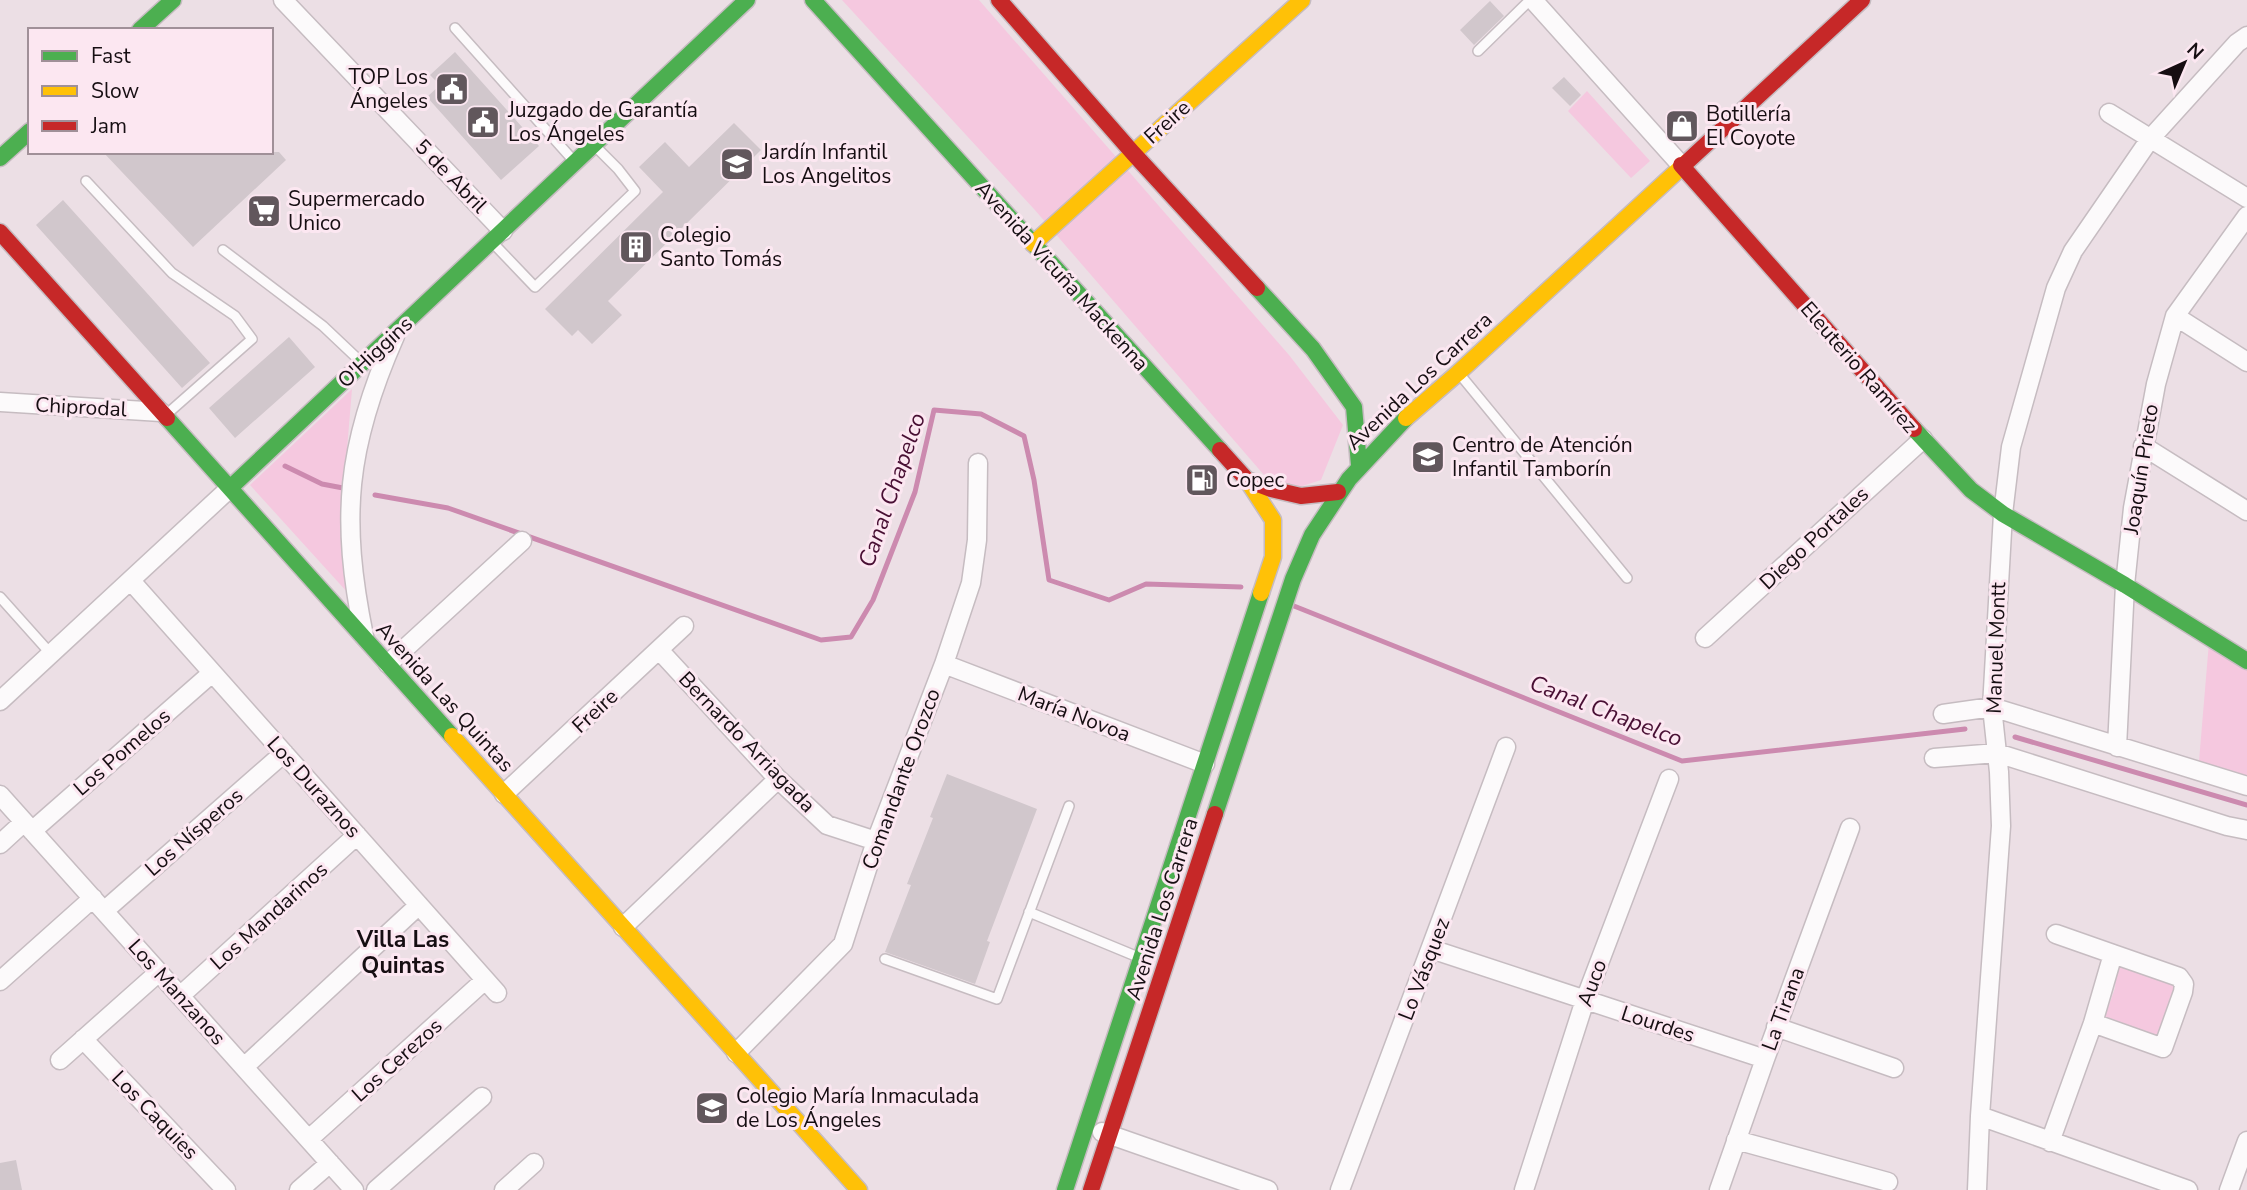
<svg xmlns="http://www.w3.org/2000/svg" width="2247" height="1190" viewBox="0 0 2247 1190" font-family="'Nunito Sans',sans-serif">
  <style>
    .green { fill: #f5c8df }
    .lines { fill: none; stroke-linecap: round; stroke-linejoin: round }
    .stream { stroke: #cc8aaf; stroke-width: 5 }
    .building { fill: #d1c7cc }
    .lane-casing { stroke: #c6bcc1; stroke-width: 12 }
    .street-casing { stroke: #c6bcc1; stroke-width: 21 }
    .fast-casing { stroke: #c6bcc1; stroke-width: 19 }
    .slow-casing { stroke: #c6bcc1; stroke-width: 19 }
    .jam-casing { stroke: #c6bcc1; stroke-width: 19 }
    .lane { stroke: #fcfafb; stroke-width: 9 }
    .street { stroke: #fcfafb; stroke-width: 18 }
    .fast { stroke: #4caf50; stroke-width: 16 }
    .slow { stroke: #ffc107; stroke-width: 16 }
    .jam { stroke: #c62828; stroke-width: 16 }
    .labels { text-anchor: middle; dominant-baseline: central; stroke-width: 6; stroke-linejoin: round; paint-order: stroke }
    .poi-label { font-size: 21px; fill: #160e12; stroke: #fce7f1; text-anchor: start }
    .street-label { font-size: 21px; fill: #160e12; stroke: #fce7f1 }
    .water-label { font-size: 23px; font-style: italic; fill: #480f33; stroke: #fce7f1 }
    .neighbourhood-label { font-size: 23px; font-weight: bold; fill: #160e12; stroke: #fce7f1 }
  </style>
  <rect width="100%" height="100%" fill="#ecdfe5"/>
  <path class="green" d="M842,0H979L1289,355L1343,425L1321,480L1290,490L1264,475L1034,209Z
    M1587,91L1650,161L1631,178L1568,111Z
    M352,389L341,522L348,593L250,485Z
    M2209,642L2247,663V776L2199,761Z
    M2126,963L2173,979L2180,989L2162,1037L2152,1042L2103,1022L2115,988L2116,968Z"/>
  <g class="lines">
    <path class="stream" d="M285,466L322,484L343,488
      M375,495L448,508L821,640L851,637L873,600L915,492L934,410L981,414L1024,436L1034,480L1049,580L1109,600L1146,584L1241,587
      M1294,606L1682,761L1965,729
      M2015,737L2247,805"/>
  </g>
  <path class="building" d="M1490,1L1504,16L1474,45L1460,30Z
    M455,52L539,146L501,180L427,97L440,85L430,75Z
    M1564,77L1581,95L1570,106L1552,88Z
    M1685,110L1699,124L1683,140L1665,130Z
    M734,123L761,150L608,301L622,315L592,344L578,330L572,336L545,309L663,192L639,167L665,142L689,167Z
    M103,152H279L286,160L193,247Z
    M63,200L210,363L182,388L36,225Z
    M289,337L315,367L235,438L209,408Z
    M947,774L1037,809L987,941L990,942L975,984L885,952L911,885L907,884L933,818L930,817Z
    M16,1160L22,1190H0V1163Z"/>
  <g class="lines">
    <g class="lane-casing">
      <path id="lane" d="M455,28L573,160
        M1478,51L1530,0
        M86,181L172,273L235,316L252,339L167,414
        M492,242L535,287L635,191L618,169L596,147
        M223,250L323,326L360,361
        M1462,377L1627,578
        M0,597L51,654
        M1029,912L1138,957
        M885,959L997,999L1069,806"/>
    </g>
    <g class="street-casing">
      <path id="street" d="M283,0L503,231
        M1533,0L1681,165
        M2109,113L2247,198
        M2175,316L2247,362
        M0,402L161,412
        M2143,446L2247,511
        M131,581L497,993
        M364,636C340,518 346,447 395,336
        M1705,638L1923,439
        M660,651L778,779L827,825L876,841
        M388,664L522,541
        M944,664L1205,764
        M0,701L230,488
        M1943,714L1992,707L2247,786
        M2117,747L2125,585L2133,508L2156,384L2175,316L2247,216
        M1934,758L1997,753L2227,826L2247,830
        M504,794L684,626
        M0,795L354,1190
        M32,831L212,673
        M0,844L24,822
        M104,911L284,753
        M623,927L778,779
        M2056,934L2113,954
        M1431,949L1765,1059
        M0,981L93,898
        M180,996L357,835
        M1776,1027L1894,1068
        M83,1039L226,1190
        M736,1053L843,944L876,841L944,664L971,583L977,540L978,463
        M60,1060L159,972
        M244,1067L419,905
        M1980,1116L2188,1190
        M1102,1132L1268,1190
        M309,1139L485,980
        M1736,1140L1888,1182
        M2050,1142L2093,1023L2113,954L2179,977L2184,984L2183,992L2163,1048L2093,1023
        M299,1190L330,1163
        M376,1190L482,1097
        M504,1190L534,1163
        M1340,1190L1506,747
        M1524,1190L1585,1000L1669,779
        M1719,1190L1765,1059L1850,828
        M1977,1190L1980,1116L2001,826L1999,772L1992,707L2003,514L2011,447L2056,288L2073,251L2150,139L2237,43L2247,36
        M2229,1190L2247,1141"/>
    </g>
    <g class="fast-casing">
      <path id="fast" d="M813,0L1220,450
        M140,30L173,0
        M0,158L30,131
        M1257,288L1313,349L1354,407L1359,465
        M167,418L452,736
        M1914,429L1971,490L2003,514L2125,585L2247,661
        M230,488L747,0
        M1215,814L1293,579L1312,535L1349,479L1406,418
        M1065,1190L1261,593"/>
    </g>
    <g class="slow-casing">
      <path id="slow" d="M1033,244L1302,0
        M1406,418L1458,373L1687,162
        M1247,480L1273,520V557L1261,593
        M452,736L859,1190"/>
    </g>
    <g class="jam-casing">
      <path id="jam" d="M999,0L1133,153L1257,288
        M1687,162L1862,0
        M1681,165L1914,429
        M0,232L167,418
        M1220,450L1247,480L1271,489L1301,496L1338,492
        M1091,1190L1215,814"/>
    </g>
    <use href="#lane" class="lane"/>
    <use href="#street" class="street"/>
    <use href="#fast" class="fast"/>
    <use href="#slow" class="slow"/>
    <use href="#jam" class="jam"/>
  </g>
  <defs>
    <g id="civic-square" transform="scale(1.75)"><rect x="-9" y="-9" width="18" height="18" rx="4" fill="#61575c" stroke="#fce7f1"/><path d="M-.6-6.5H3V-4.5H.6V-3L4-1V1h2V6H-6V1h2V-1L-.6-3ZM-1.2 2.5V6h2.4V2.5Z" fill="#fff"/></g>
    <g id="shop-square" transform="scale(1.75)"><rect x="-9" y="-9" width="18" height="18" rx="4" fill="#61575c" stroke="#fce7f1"/><path d="M-5-2.5h2.3a2.7 3.5 0 0 1 5.4 0H5L5.5 6h-11ZM-1.5-2.5h3a1.5 2.3 0 0 0-3 0Z" fill="#fff"/></g>
    <g id="school-square" transform="scale(1.75)"><rect x="-9" y="-9" width="18" height="18" rx="4" fill="#61575c" stroke="#fce7f1"/><path d="M0-5L7-2L0 1L-7-2ZM-4 1L0 2.5L4 1V4Q0 6-4 4Z" fill="#fff"/></g>
    <g id="supermarket-square" transform="scale(1.75)"><rect x="-9" y="-9" width="18" height="18" rx="4" fill="#61575c" stroke="#fce7f1"/><path d="M-6-5.5h2.5l.6 2H6L4.5 2H-2.5L-4.4-4H-6ZM-1.5 3.2a1.3 1.3 0 1 0 .1 0ZM3 3.2a1.3 1.3 0 1 0 .1 0Z" fill="#fff"/></g>
    <g id="building-square" transform="scale(1.75)"><rect x="-9" y="-9" width="18" height="18" rx="4" fill="#61575c" stroke="#fce7f1"/><path d="M-4-6H4V6H1V3H-1V6H-4ZM-2.5-4.3h1.7v1.8h-1.7ZM.8-4.3h1.7v1.8H.8ZM-2.5-1h1.7V.8h-1.7ZM.8-1h1.7V.8H.8Z" fill="#fff"/></g>
    <g id="fuel-square" transform="scale(1.75)"><rect x="-9" y="-9" width="18" height="18" rx="4" fill="#61575c" stroke="#fce7f1"/><path d="M-5.5-6h7V0h2V4h1.3V-2.5L3-4.5l.8-.8L6-3V5H2.5V1h-1V6h-7ZM-4.2-4.7v3.2H.2V-4.7Z" fill="#fff"/></g>
  </defs>
  <g fill-rule="evenodd">
    <use href="#civic-square" x="452" y="89"/>
    <use href="#civic-square" x="483" y="122"/>
    <use href="#shop-square" x="1682" y="126"/>
    <use href="#school-square" x="737" y="164"/>
    <use href="#supermarket-square" x="264" y="211"/>
    <use href="#building-square" x="636" y="247"/>
    <use href="#school-square" x="1428" y="457"/>
    <use href="#fuel-square" x="1202" y="480"/>
    <use href="#school-square" x="712" y="1108"/>
  </g>
  <g class="labels">
    <g class="poi-label">
      <text x="428" y="77" text-anchor="end">TOP Los<tspan x="428" dy="24">Ángeles</tspan></text>
      <text x="508" y="110">Juzgado de Garantía<tspan x="508" dy="24">Los Ángeles</tspan></text>
      <text x="1706" y="114">Botillería<tspan x="1706" dy="24">El Coyote</tspan></text>
      <text x="762" y="152">Jardín Infantil<tspan x="762" dy="24">Los Angelitos</tspan></text>
      <text x="288" y="199">Supermercado<tspan x="288" dy="24">Unico</tspan></text>
      <text x="660" y="235">Colegio<tspan x="660" dy="24">Santo Tomás</tspan></text>
      <text x="1452" y="445">Centro de Atención<tspan x="1452" dy="24">Infantil Tamborín</tspan></text>
      <text x="1226" y="480">Copec</text>
      <text x="736" y="1096">Colegio María Inmaculada<tspan x="736" dy="24">de Los Ángeles</tspan></text>
    </g>
    <g class="street-label">
      <text transform="translate(1167 122) rotate(-42)">Freire</text>
      <text transform="translate(451 176) rotate(46)">5 de Abril</text>
      <text transform="translate(1062 276) rotate(48)">Avenida Vicuña Mackenna</text>
      <text transform="translate(375 352) rotate(-43)">O'Higgins</text>
      <text transform="translate(1859 367) rotate(49)">Eleuterio Ramírez</text>
      <text transform="translate(1419 381) rotate(-43)">Avenida Los Carrera</text>
      <text transform="translate(81 407) rotate(3)">Chiprodal</text>
      <text transform="translate(2141 469) rotate(-81)">Joaquín Prieto</text>
      <text transform="translate(1814 538) rotate(-43)">Diego Portales</text>
      <text transform="translate(1996 648) rotate(-88)">Manuel Montt</text>
      <text transform="translate(445 697) rotate(48)">Avenida Las Quintas</text>
      <text transform="translate(595 711) rotate(-43)">Freire</text>
      <text transform="translate(1074 714) rotate(21)">María Novoa</text>
      <text transform="translate(747 742) rotate(46)">Bernardo Arriagada</text>
      <text transform="translate(122 752) rotate(-41)">Los Pomelos</text>
      <text transform="translate(901 779) rotate(-70)">Comandante Orozco</text>
      <text transform="translate(314 787) rotate(48)">Los Duraznos</text>
      <text transform="translate(194 832) rotate(-41)">Los Nísperos</text>
      <text transform="translate(1162 909) rotate(-72)">Avenida Los Carrera</text>
      <text transform="translate(269 916) rotate(-42)">Los Mandarinos</text>
      <text transform="translate(1424 969) rotate(-69)">Lo Vásquez</text>
      <text transform="translate(1592 983) rotate(-70)">Auco</text>
      <text transform="translate(177 992) rotate(48)">Los Manzanos</text>
      <text transform="translate(1783 1009) rotate(-70)">La Tirana</text>
      <text transform="translate(1658 1024) rotate(18)">Lourdes</text>
      <text transform="translate(397 1060) rotate(-42)">Los Cerezos</text>
      <text transform="translate(155 1115) rotate(46)">Los Caquies</text>
    </g>
    <g class="water-label">
      <text transform="translate(892 490) rotate(-71)">Canal Chapelco</text>
      <text transform="translate(1606 711) rotate(21)">Canal Chapelco</text>
    </g>
    <g class="neighbourhood-label">
      <text x="403" y="939">Villa Las<tspan x="403" dy="26">Quintas</tspan></text>
    </g>
  </g>
  <rect x="28" y="28" width="245" height="126" fill="#fce7f1" stroke="#a09098" stroke-width="2"/>
  <rect x="42" y="51" width="35" height="10" fill="#4caf50" stroke="#a09098" stroke-width="2"/>
  <text x="91" y="63" font-size="21" fill="#160e12">Fast</text>
  <rect x="42" y="86" width="35" height="10" fill="#ffc107" stroke="#a09098" stroke-width="2"/>
  <text x="91" y="98" font-size="21" fill="#160e12">Slow</text>
  <rect x="42" y="121" width="35" height="10" fill="#c62828" stroke="#a09098" stroke-width="2"/>
  <text x="91" y="133" font-size="21" fill="#160e12">Jam</text>
  <g transform="translate(2184 63) rotate(44)" stroke="#fce7f1" stroke-width="5" paint-order="stroke">
  <path d="M0-5L12 26L0 18L-12 26Z" fill="#160e12"/>
  <text y="-10" font-size="19" font-weight="bold" text-anchor="middle" fill="#160e12">N</text>
  </g>
</svg>
